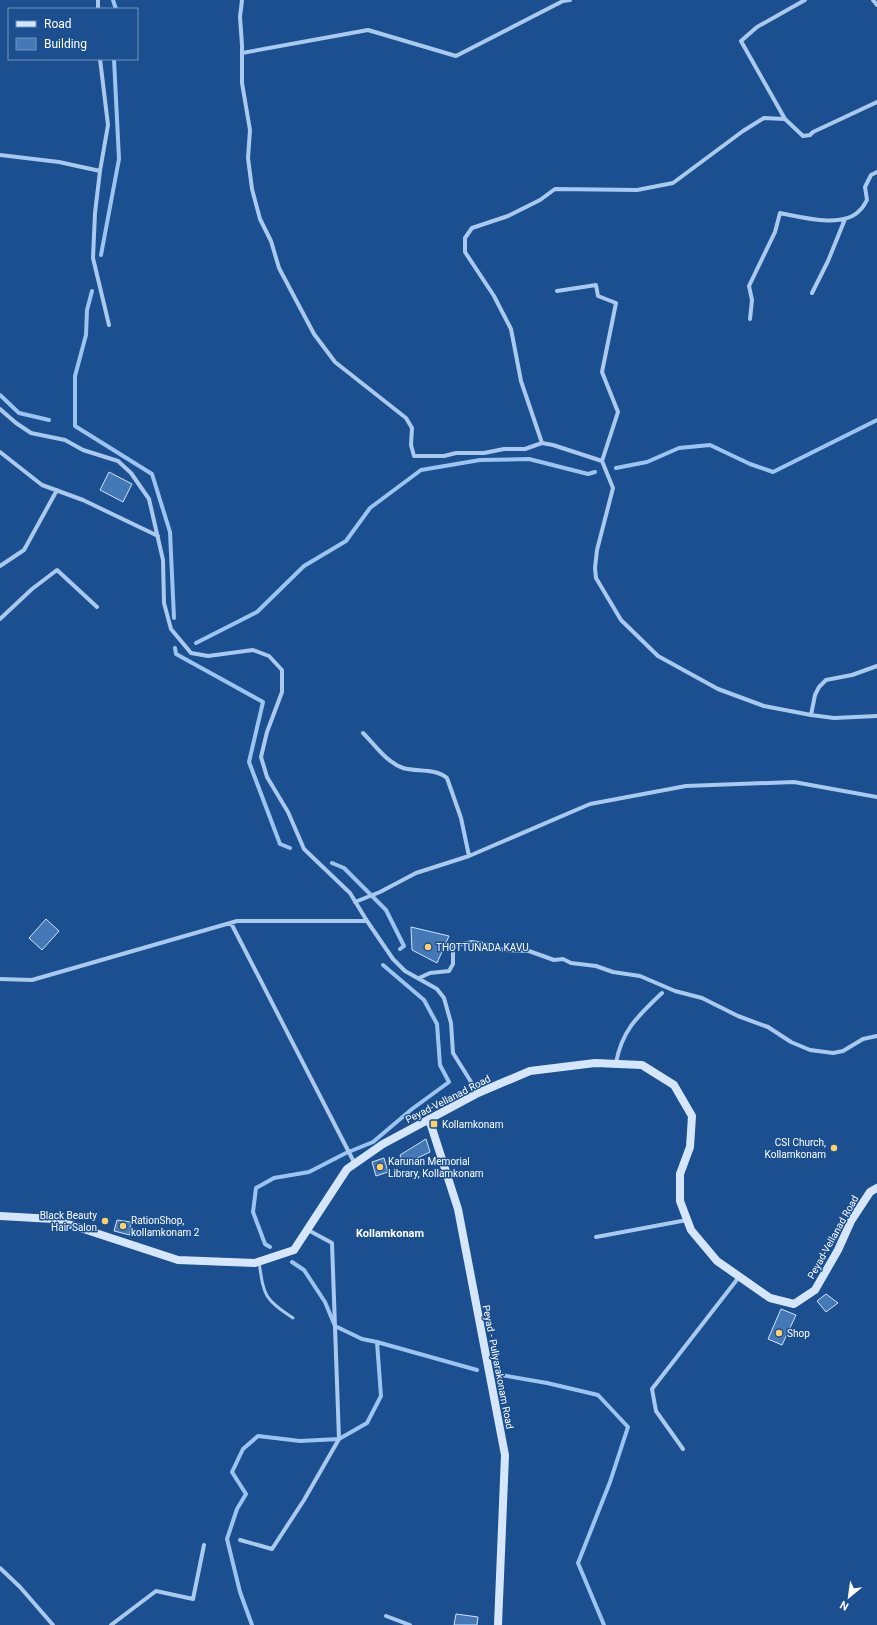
<svg xmlns="http://www.w3.org/2000/svg" width="877" height="1625" viewBox="0 0 877 1625" font-family="Roboto,sans-serif">
  <style>
    .lines { fill: none; stroke-linecap: round; stroke-linejoin: round }
    .stream { stroke: #9cc4f0; stroke-width: 4 }
    .building { fill: #4478b7; stroke: #cfe3fa }
    .lane { stroke: #a9c9ee; stroke-width: 3 }
    .street { stroke: #a9c9ee; stroke-width: 4 }
    .secondary { stroke: #d6e6fa; stroke-width: 8 }
    .poi-dot { fill: #ffd166; stroke: #1b4f8f; stroke-width: 1.5 }
    .labels { text-anchor: middle; dominant-baseline: central; stroke-width: 3; stroke-linejoin: round; paint-order: stroke }
    .poi-label { font-size: 10px; fill: #fff; stroke: #1b4f8f; text-anchor: start }
    .street-label { font-size: 10px; fill: #fff; stroke: #1b4f8f }
    .neighbourhood-label { font-size: 11px; font-weight: bold; fill: #fff; stroke: #1b4f8f }
  </style>
  <rect width="100%" height="100%" fill="#1b4f8f"/>
  <g class="lines">
    <path class="stream" d="M113,0L116,9
      M101,255L119,159L114,59
      M92,291L87,310L86,335L75,376V426L152,474L170,532L174,618
      M0,395L19,413L49,420
      M616,468L647,462L679,448L710,445L750,464L773,472L877,420
      M196,643L257,612L304,566L346,541L370,508L421,470L480,460L529,459L588,474L595,472
      M175,648L176,654L263,702L249,762L280,844L290,848
      M332,863L344,868L386,910L404,946L400,949
      M270,1247L265,1244L253,1212L256,1188L274,1178L309,1172L346,1153L373,1142L412,1109L449,1082L440,1065L437,1024L424,1000L383,965
      M377,1342L477,1370
      M501,1375L547,1383L598,1395L628,1427L610,1482L578,1563L604,1625
      M252,1625L240,1592L227,1539L237,1509L246,1494L232,1472L243,1449L258,1436L300,1441L339,1439L367,1423L381,1396L377,1342L362,1339L335,1326L325,1302L304,1270L292,1262"/>
  </g>
  <path class="building" d="M109,472L132,484L123,502L100,490Z
    M46,919L59,931L42,950L29,938Z
    M411,927L449,936L437,963L412,950Z
    M426,1139L430,1152L403,1165L400,1155Z
    M384,1158L388,1172L376,1176L372,1162Z
    M117,1220L131,1222L130,1235L114,1231Z
    M826,1294L838,1303L826,1312L817,1301Z
    M781,1309L796,1315L782,1345L768,1339Z
    M456,1614L478,1617L477,1625H454Z"/>
  <g class="lines">
    <path class="lane" d="M259,1262C264,1296 264,1299 293,1318"/>
    <path class="street" d="M242,0L240,17L242,45V83L250,130L248,158L252,189L260,219L271,241L279,268L314,334L335,362L406,418L412,428L411,445L414,456H444L456,453H484L504,449H525L542,443L553,445L602,461L613,488L597,550L595,568L596,578L621,620L658,656L718,689L764,706L811,715L815,695L819,687L826,680L852,675L877,666
      M805,0L757,27L741,41L785,119L803,136L810,135L813,132L877,102
      M873,0L877,5
      M98,9V0
      M242,53L368,30L456,56L563,1L570,0
      M100,59L108,125L100,171L95,213L93,258L109,325
      M0,155L59,162L100,171
      M557,291L596,285L598,296L616,303L602,372L618,412L602,461
      M812,293L828,261L845,219
      M750,319L752,300L749,286L775,232L780,213C801,217 844,229 860,210C863,208 865,203 867,200L865,187L871,175L877,172
      M0,409L16,423L31,433L65,440L83,450L118,461L131,473L149,499L163,560L164,603L171,629L191,653L208,656L253,650L269,656L282,670V692L267,732L261,757L267,777L288,812L304,849L350,893L367,921L393,959L405,971L437,989L444,998L451,1023L453,1053L478,1093
      M542,443L521,381L511,329L494,296L465,252V238L472,228L508,216L540,200L555,189L637,190L673,183L743,131L764,118L785,119
      M0,452L42,485L83,500L158,536
      M0,566L24,550L57,490
      M0,619L32,589L57,570L97,607
      M811,715L834,718L877,716
      M363,733C375,745 386,762 403,768C417,772 435,768 447,778L461,818L469,856
      M355,902L380,892L416,873L469,856L590,804L686,786L794,782L877,797
      M231,923L355,1164
      M419,978L430,973L449,971L453,964V946L472,942L495,946L503,950L529,951L554,960L563,959L571,963L596,966L613,972L640,976L675,991L702,998L738,1016L768,1027L791,1042L810,1050L833,1053L843,1051L863,1039L877,1036
      M0,979L32,980L237,921H367
      M616,1063C622,1030 638,1016 662,993
      M596,1237L687,1220
      M683,1449L656,1411L652,1389L739,1277
      M240,1540L272,1549L304,1500L339,1439L332,1243L308,1230
      M0,1568L20,1587L53,1625
      M386,1616L410,1625
      M111,1625L156,1591L193,1599L204,1545"/>
    <path class="secondary" d="M429,1119L458,1209L505,1455L498,1625
      M0,1216L53,1219L178,1260L255,1263L294,1250L347,1169L383,1144L478,1093L530,1071L595,1063L642,1065L674,1085L692,1116L690,1147L680,1174V1201L691,1230L717,1261L770,1298L794,1304L815,1290L838,1250L851,1221L870,1192L877,1188"/>
  </g>
  <g class="poi-dot">
    <circle cx="428" cy="947" r="4"/>
    <rect x="430" y="1120" width="8" height="8" rx="2"/>
    <circle cx="834" cy="1148" r="4"/>
    <circle cx="380" cy="1167" r="4"/>
    <circle cx="105" cy="1221" r="4"/>
    <circle cx="123" cy="1226" r="4"/>
    <circle cx="779" cy="1333" r="4"/>
  </g>
  <g class="labels">
    <g class="poi-label">
      <text x="436" y="947">THOTTUNADA KAVU</text>
      <text x="442" y="1124">Kollamkonam</text>
      <text x="826" y="1142" text-anchor="end">CSI Church,<tspan x="826" dy="12">Kollamkonam</tspan></text>
      <text x="388" y="1161">Karunan Memorial<tspan x="388" dy="12">Library, Kollamkonam</tspan></text>
      <text x="97" y="1215" text-anchor="end">Black Beauty<tspan x="97" dy="12">Hair Salon</tspan></text>
      <text x="131" y="1220">RationShop,<tspan x="131" dy="12">kollamkonam 2</tspan></text>
      <text x="787" y="1333">Shop</text>
    </g>
    <g class="street-label">
      <text transform="translate(448 1099) rotate(-27)">Peyad-Vellanad Road</text>
      <text transform="translate(833 1237) rotate(-61)">Peyad-Vellanad Road</text>
      <text transform="translate(498 1367) rotate(79)">Peyad - Puliyarakonam Road</text>
    </g>
    <g class="neighbourhood-label">
      <text x="390" y="1233">Kollamkonam</text>
    </g>
  </g>
  <rect x="8" y="8" width="130" height="52" fill="#1b4f8f" stroke="#7695bc"/>
  <rect x="16" y="21" width="20" height="6" fill="#d6e6fa" stroke="#7695bc"/>
  <text x="44" y="28" font-size="12" fill="#ffffff">Road</text>
  <rect x="16" y="38" width="20" height="12" fill="#4478b7" stroke="#7695bc"/>
  <text x="44" y="48" font-size="12" fill="#ffffff">Building</text>
  <g transform="translate(849 1597) rotate(209)" stroke="#1b4f8f" stroke-width="3" paint-order="stroke">
  <path d="M0-3L7 15L0 10L-7 15Z" fill="#ffffff"/>
  <text y="-6" font-size="11" font-weight="bold" text-anchor="middle" fill="#ffffff">N</text>
  </g>
</svg>
